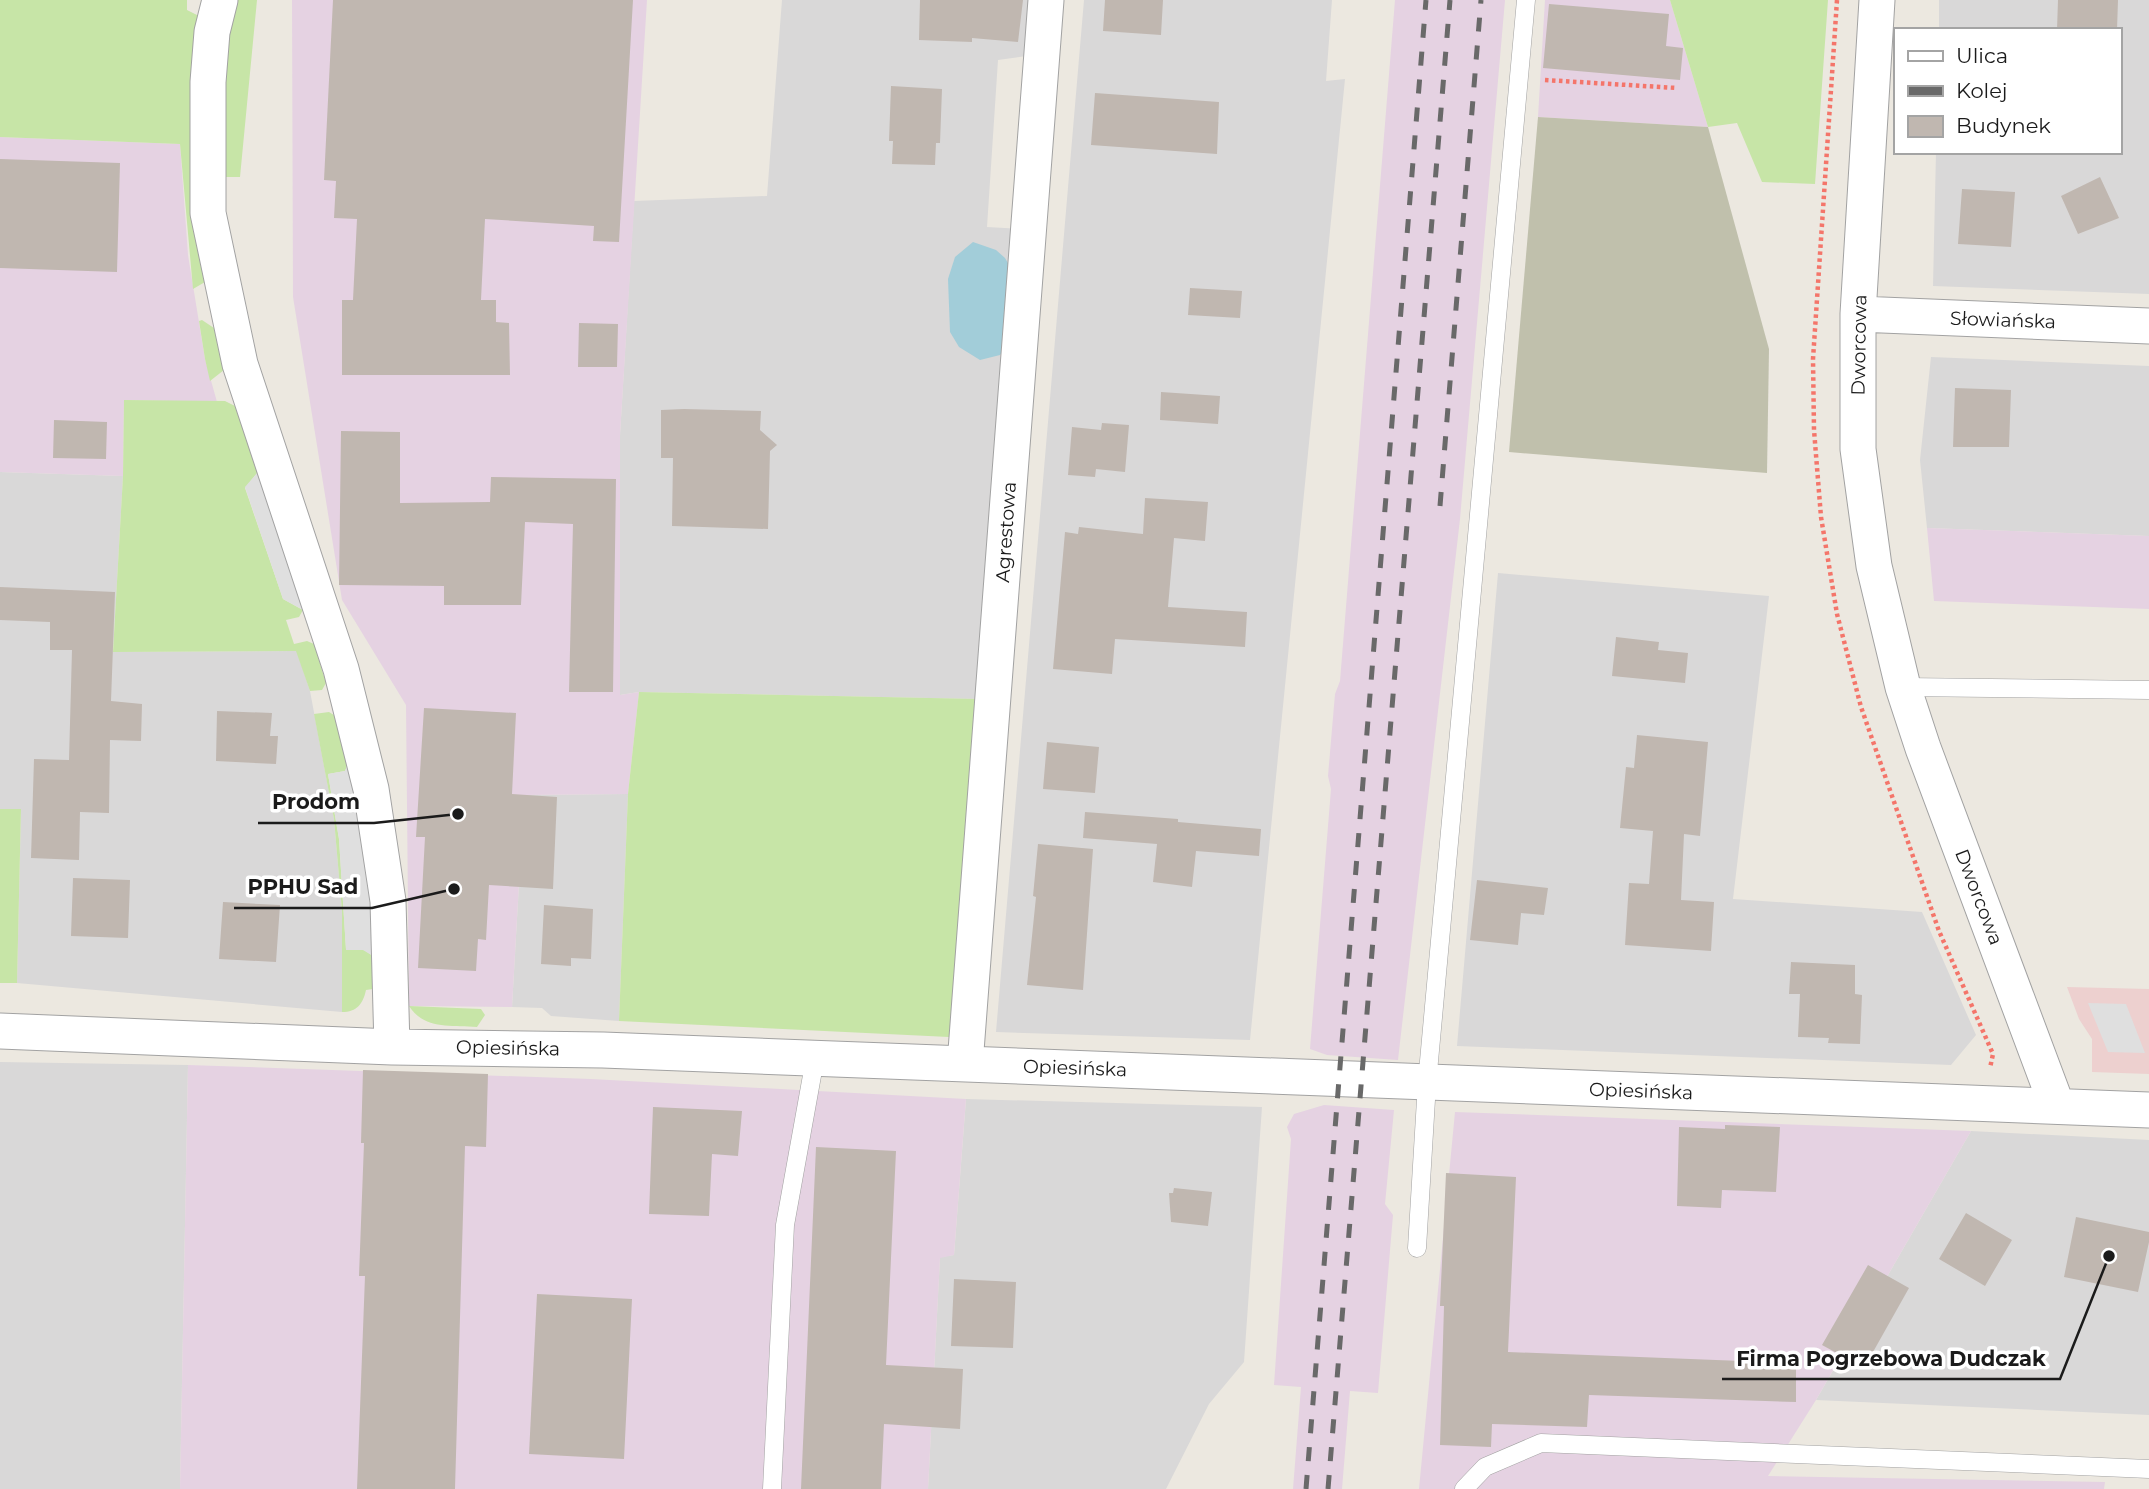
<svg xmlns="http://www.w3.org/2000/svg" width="2149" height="1489" viewBox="0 0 2149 1489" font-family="Montserrat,sans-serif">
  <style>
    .residential { fill: #d9d8d8 }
    .commercial { fill: #edd0cf }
    .industrial { fill: #e5d2e2 }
    .construction { fill: #c0c0ac }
    .grass { fill: #c7e5a7 }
    .parking { fill: #dfdfdf }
    .water { fill: #a2cdd9 }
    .building { fill: #c0b7b0 }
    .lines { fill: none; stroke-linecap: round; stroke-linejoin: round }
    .lane-casing { stroke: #a2a2a2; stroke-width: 19 }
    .street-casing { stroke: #a2a2a2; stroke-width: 37 }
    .path { stroke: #f4756a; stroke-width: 4.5; stroke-dasharray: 3.5 3.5; stroke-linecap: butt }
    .lane { stroke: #fff; stroke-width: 18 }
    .street { stroke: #fff; stroke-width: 35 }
    .rail { stroke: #696969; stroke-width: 5; stroke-dasharray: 14 14; stroke-linecap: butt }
    .labels { text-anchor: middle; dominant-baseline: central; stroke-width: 7; stroke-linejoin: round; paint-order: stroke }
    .street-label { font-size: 19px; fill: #1b1b1b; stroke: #fff }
    .leader { fill: none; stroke: #1b1b1b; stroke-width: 2.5 }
    .callout-dot { fill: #1b1b1b; stroke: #fff; stroke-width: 2.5 }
    .callout-label { font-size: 21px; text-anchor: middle; font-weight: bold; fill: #1b1b1b; stroke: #fff; stroke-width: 7; stroke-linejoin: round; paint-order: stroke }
  </style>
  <rect width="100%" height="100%" fill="#ece8e0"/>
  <path class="residential" d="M782,0H1030L1026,56L998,60L987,227L1021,229L979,699L639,692L620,695V435L634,201L767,196Z
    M1084,0H1332L1326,81L1345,79L1250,1040L996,1032Z
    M1939,0H2149V294L1933,286L1936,152H2119V30H1939Z
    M1931,357L2149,366V536L1927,528L1920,460Z
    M0,472L123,476L113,652L297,651L310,691L334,819L342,911V1012L17,983L21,810L0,809Z
    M1498,573L1769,596L1733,899L1922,912L1976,1035L1951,1065L1457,1046Z
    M628,794L619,1021L551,1016L542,1008L512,1007L524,795Z
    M0,1062L188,1065L180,1489H0Z
    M966,1099L1262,1107L1244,1362L1209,1404L1166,1489H928L940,1257L954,1255Z
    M1971,1131L2149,1140V1415L1816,1400Z"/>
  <path class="commercial" d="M2067,987L2149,989V1074L2092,1072V1039L2079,1019Z"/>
  <path class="industrial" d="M292,0H647L620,435V695L639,692L628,794L524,795L512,1007L409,1006L406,705L342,600L293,297Z
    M1395,0H1505L1460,519L1398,1060L1327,1055L1310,1049L1331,789L1328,776L1335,694L1340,681Z
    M1545,0H1670L1708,127L1538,117Z
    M0,137L180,144L188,255L205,359L217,402L124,400L123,476L0,472Z
    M1927,528L2149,536V609L1934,601Z
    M188,1065L591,1079L966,1099L954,1255L940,1258L928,1489H180Z
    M1324,1105L1394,1110L1385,1204L1393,1215L1378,1393L1350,1391L1342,1489H1293L1301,1387L1274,1385L1291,1139L1287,1127L1294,1114Z
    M1455,1112L1971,1131L1816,1400L1768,1476L2105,1482L2104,1489H1419Z"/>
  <path class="construction" d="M1538,117L1708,127L1769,349L1767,473L1509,452Z"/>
  <path class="grass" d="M0,0H187V10L201,17L205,282L193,289L180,144L0,137Z
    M233,0H257L240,177H224L223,54Z
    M1670,0H1828L1815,184L1762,182L1737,123L1708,127Z
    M202,320L214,328L224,370L210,381L205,359L199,321Z
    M124,400L225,401L237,407L258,472L245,488L283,599L303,610L299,617L286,620L294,644L307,641L314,644L326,683L322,690L310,691L296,651L113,652L123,476Z
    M639,692L979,699L949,1037L619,1021L628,794Z
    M329,712L337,717L350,759L345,771L328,774L339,839L346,949H363L373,956V989L366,990C363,1004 357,1012 342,1012V911L334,819L314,714Z
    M0,809H21L17,983H0Z
    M409,1006L481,1009L485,1015L477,1027C450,1025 425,1030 409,1006Z"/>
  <path class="parking" d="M258,472L303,610L283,599L245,487Z
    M350,759L365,822L373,956L363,950H346L339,839L328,774L345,771Z
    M2088,1003L2126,1004L2145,1053L2108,1052Z"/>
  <path class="water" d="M973,242L996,250L1005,258L1012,270L1005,348L1000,355L980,360L959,347L950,332L948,279L955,257Z"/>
  <path class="building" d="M333,0H633L619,242L593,241L594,226L485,219L481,300H496V322L509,323L510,375H342V300H353L357,219L334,218L336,181L324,180Z
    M920,0H1023L1018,42L972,38V42L919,40Z
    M1105,0H1163L1161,35L1103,31Z
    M2058,0H2118L2117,30H2057Z
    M1549,4L1669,14L1666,46L1683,48L1680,80L1543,68Z
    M891,86L942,89L940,143H936L935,165L892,164L893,141H889Z
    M1095,93L1219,102L1217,154L1091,145Z
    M0,159L120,163L117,272L0,268Z
    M2100,177L2119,218L2078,234L2061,196Z
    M1962,189L2015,192L2011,247L1958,244Z
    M1190,288L1242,291L1240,318L1188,315Z
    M579,323L618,324L617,367H578Z
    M1955,388L2011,390L2009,447H1953Z
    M1161,392L1220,396L1218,424L1160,420Z
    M684,409L761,411L760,430L777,445L770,451L768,529L672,526L673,458H661V410Z
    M54,420L107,422L106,459L53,458Z
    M1102,423L1129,425L1125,472L1096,469L1095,477L1068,475L1072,427L1101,430Z
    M341,431L400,432V503L490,502L491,477L616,479L613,692H569L573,524L525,522L521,605H444V586L339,585Z
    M1145,498L1208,502L1205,541L1174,538L1168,607L1247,612L1245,647L1115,639L1112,674L1053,669L1065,532L1078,534L1079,527L1143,534Z
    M0,587L115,592L111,701L142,704L141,741L110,740L109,813L80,812L79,860L31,858L34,759L69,760L72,650H50V622L0,620Z
    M1616,637L1659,642L1658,650L1688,653L1685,683L1612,676Z
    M424,708L516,713L512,794L557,797L553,889L489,885L486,940L478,939L476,971L418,968L425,837H416Z
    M217,711L272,713L270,736H278L276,764L216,761Z
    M1637,735L1708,742L1700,836L1684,834L1681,900L1714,902L1711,951L1625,945L1629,883L1649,884L1653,831L1620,828L1626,767L1634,768Z
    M1047,742L1099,747L1095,793L1043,789Z
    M1085,812L1178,819V822L1261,829L1259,856L1196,851L1192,887L1153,882L1157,844L1083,838Z
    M1038,844L1093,849L1083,990L1027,985L1036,897L1033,896Z
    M73,878L130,880L128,938L71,936Z
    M1477,880L1548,888L1544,915L1521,913L1518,945L1470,940Z
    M223,902L280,905L276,962L219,959Z
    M544,905L593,909L591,959L571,958V966L541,964Z
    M1791,962L1855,965V994L1862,995L1860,1044L1828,1043L1829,1038L1798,1037L1800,994H1789Z
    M363,1070L488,1074L486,1147L465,1146L455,1489H357L365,1276H359L364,1143H361Z
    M653,1107L742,1111L738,1156L712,1154L709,1216L649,1214Z
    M1725,1125L1780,1127L1776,1192L1722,1190L1721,1208L1677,1206L1679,1127L1725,1129Z
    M816,1147L896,1151L886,1365L963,1369L960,1429L884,1424L881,1489H801Z
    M1446,1173L1516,1177L1508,1352L1796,1363V1402L1589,1395L1587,1427L1492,1424L1491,1447L1440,1445L1444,1306H1440Z
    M1174,1188L1212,1192L1208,1226L1171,1222L1169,1193H1173Z
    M1966,1213L2012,1240L1985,1286L1939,1259Z
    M2076,1217L2149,1232V1242L2138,1292L2064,1277Z
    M1868,1265L1909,1288L1864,1368L1822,1345Z
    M954,1279L1016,1282L1013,1348L951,1346Z
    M537,1294L632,1299L624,1459L529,1454Z"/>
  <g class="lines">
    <g class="lane-casing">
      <path id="lane" d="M1903,687L2149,690
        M1417,1248L1427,1083L1526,0
        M772,1489L785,1225L815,1059
        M1464,1489L1485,1467L1541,1443L2149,1469"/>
    </g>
    <g class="street-casing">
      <path id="street" d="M220,0L212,32L208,82V213L240,364L341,669L371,789L388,901L392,1047
        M1877,0L1858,314V449L1874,566L1903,687L1923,748L2057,1106
        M1858,314L2149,326
        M0,1031L392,1047L603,1050L2149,1110
        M965,1064L1046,0"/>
    </g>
    <path class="path" d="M1837,0L1813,359L1814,430L1821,517L1837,614L1861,707L1939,931L1993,1054L1990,1068
      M1545,80L1677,88"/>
    <use href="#lane" class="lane"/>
    <use href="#street" class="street"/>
    <path class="rail" d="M1440,506L1481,0
      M1306,1489L1426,0
      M1328,1489L1450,0"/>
  </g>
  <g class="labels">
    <g class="street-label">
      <text transform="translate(2003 320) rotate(2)">Słowiańska</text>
      <text transform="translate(1859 345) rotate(-89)">Dworcowa</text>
      <text transform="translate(1006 532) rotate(-86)">Agrestowa</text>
      <text transform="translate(1979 897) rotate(69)">Dworcowa</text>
      <text transform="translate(508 1048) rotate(1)">Opiesińska</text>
      <text transform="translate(1075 1068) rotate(2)">Opiesińska</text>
      <text transform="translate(1641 1091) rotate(2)">Opiesińska</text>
    </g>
  </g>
  <path class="leader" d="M458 814L374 823H258M454 889L372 908H234M2109 1256L2060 1379H1722"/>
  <g class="callout-dot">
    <circle cx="458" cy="814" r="7"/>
    <circle cx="454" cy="889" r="7"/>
    <circle cx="2109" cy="1256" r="7"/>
  </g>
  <g class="callout-label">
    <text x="316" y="809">Prodom</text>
    <text x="303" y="894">PPHU Sad</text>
    <text x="1891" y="1366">Firma Pogrzebowa Dudczak</text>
  </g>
  <rect x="1894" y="28" width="228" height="126" fill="#ffffff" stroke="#a4a4a4" stroke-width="2"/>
  <rect x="1908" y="51" width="35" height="10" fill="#ffffff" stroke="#a4a4a4" stroke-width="2"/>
  <text x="1956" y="63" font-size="21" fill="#1b1b1b">Ulica</text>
  <rect x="1908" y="86" width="35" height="10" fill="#696969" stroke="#a4a4a4" stroke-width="2"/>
  <text x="1956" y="98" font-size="21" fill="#1b1b1b">Kolej</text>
  <rect x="1908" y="116" width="35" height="21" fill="#c0b7b0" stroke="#a4a4a4" stroke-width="2"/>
  <text x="1956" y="133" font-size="21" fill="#1b1b1b">Budynek</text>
</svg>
